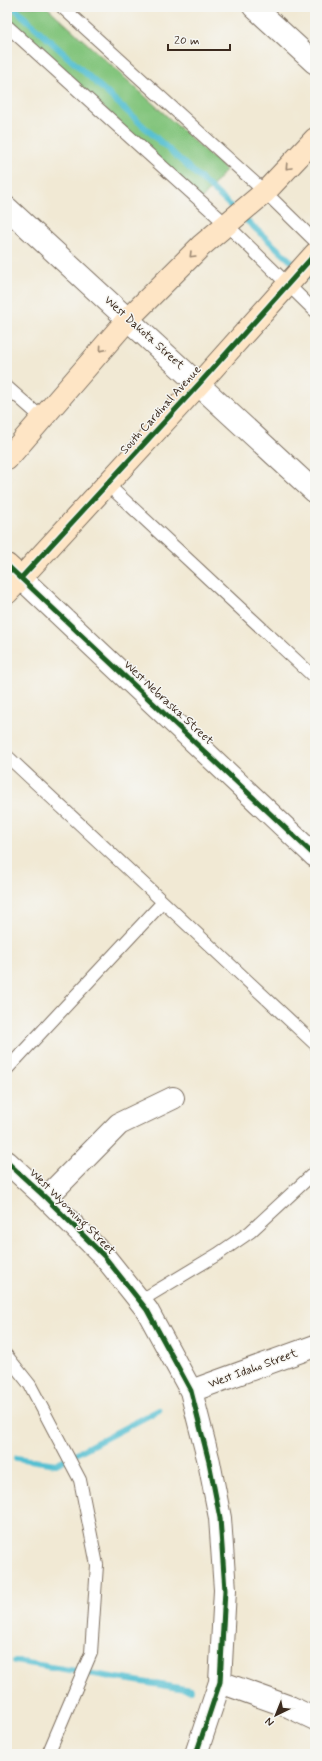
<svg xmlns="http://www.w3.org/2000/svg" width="322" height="1761" viewBox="0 0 322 1761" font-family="Mynerve,sans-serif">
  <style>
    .green { fill: #83c57d; stroke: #5f784e }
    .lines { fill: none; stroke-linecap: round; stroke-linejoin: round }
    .stream { stroke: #56c0d2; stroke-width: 6 }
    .lane-casing { stroke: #7b6d5e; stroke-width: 14 }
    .street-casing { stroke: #7b6d5e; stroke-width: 24 }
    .secondary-casing { stroke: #7b6d5e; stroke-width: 24 }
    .lane { stroke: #fff; stroke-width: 12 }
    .street { stroke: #fff; stroke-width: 22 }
    .secondary { stroke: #fee5c5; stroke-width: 22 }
    .cycleway-casing { stroke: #f6f6f2; stroke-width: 8 }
    .cycleway { stroke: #1b5e20; stroke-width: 5 }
    .oneway { stroke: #9c8872 }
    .labels { text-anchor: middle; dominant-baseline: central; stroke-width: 3; stroke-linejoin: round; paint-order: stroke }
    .street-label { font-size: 12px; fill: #3b2a1e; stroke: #f6f6f2 }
  </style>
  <rect width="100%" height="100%" fill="#f6f6f2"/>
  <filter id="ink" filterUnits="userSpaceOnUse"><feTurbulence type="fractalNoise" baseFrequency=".025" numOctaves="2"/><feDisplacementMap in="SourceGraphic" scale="8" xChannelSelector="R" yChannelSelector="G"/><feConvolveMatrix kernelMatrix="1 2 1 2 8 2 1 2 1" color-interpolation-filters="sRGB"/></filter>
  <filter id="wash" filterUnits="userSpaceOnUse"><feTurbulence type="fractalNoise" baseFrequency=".012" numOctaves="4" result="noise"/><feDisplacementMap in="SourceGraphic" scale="16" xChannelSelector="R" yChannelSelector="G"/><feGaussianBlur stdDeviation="0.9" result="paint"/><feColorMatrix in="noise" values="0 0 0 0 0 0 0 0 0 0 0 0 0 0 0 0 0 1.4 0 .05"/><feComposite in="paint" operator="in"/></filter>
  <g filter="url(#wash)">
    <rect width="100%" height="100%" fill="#f1e9d4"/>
    <path class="green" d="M7,7H47L226,170L202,199L7,18Z"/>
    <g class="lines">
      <path class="stream" d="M13,7L315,283
        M16,1458L56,1464L159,1410
        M15,1661L191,1690"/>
    </g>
  </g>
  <g filter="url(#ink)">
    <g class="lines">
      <g class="lane-casing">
        <path id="lane" d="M62,7L265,192L315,241
          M7,26L227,225L315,311
          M7,387L42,418
          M107,484L315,678
          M7,756L315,1044
          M7,1069L163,902
          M140,1301L218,1254L250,1232L315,1172
          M7,1356L30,1385L80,1480L97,1565L91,1653L48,1754"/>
      </g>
      <g class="street-casing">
        <path id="street" d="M254,7L315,63
          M7,208L315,492
          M21,578L315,856
          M7,1162L46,1198L104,1256L147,1310L191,1391L209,1462L220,1518L225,1590L220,1682L196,1754
          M46,1198L119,1124L173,1098
          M191,1391L315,1346
          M220,1682L290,1707L315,1719"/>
      </g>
      <g class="secondary-casing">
        <path id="secondary" d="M7,459L128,319L201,246L265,192L315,139
          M7,565L21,578
          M7,593L199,384L315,254"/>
      </g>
      <use href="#lane" class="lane"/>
      <use href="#street" class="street"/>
      <use href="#secondary" class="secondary"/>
      <g class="cycleway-casing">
        <path id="cycleway" d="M7,565L315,856
          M21,578L199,384L315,254
          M7,1162L46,1198L104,1256L147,1310L191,1391L209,1462L220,1518L225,1590L220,1682L196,1754"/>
      </g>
      <use href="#cycleway" class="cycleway"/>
    </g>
    <defs><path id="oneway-chevron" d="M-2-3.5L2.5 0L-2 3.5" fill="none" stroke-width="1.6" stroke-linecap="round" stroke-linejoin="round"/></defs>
    <g class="oneway">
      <use href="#oneway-chevron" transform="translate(288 167) rotate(133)"/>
      <use href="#oneway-chevron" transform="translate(192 255) rotate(135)"/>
      <use href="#oneway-chevron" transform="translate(102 349) rotate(131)"/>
    </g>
  </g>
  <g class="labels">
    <g class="street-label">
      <text transform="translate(144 333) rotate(42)">West Dakota Street</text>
      <text transform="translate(161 410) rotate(-48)">South Cardinal Avenue</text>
      <text transform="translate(168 703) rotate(43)">West Nebraska Street</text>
      <text transform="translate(72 1212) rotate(45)">West Wyoming Street</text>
      <text transform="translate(253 1369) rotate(-20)">West Idaho Street</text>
    </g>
  </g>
  <rect width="322" height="1761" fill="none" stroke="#f6f6f2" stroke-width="24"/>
  <g transform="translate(276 1715) rotate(223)" stroke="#f6f6f2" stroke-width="3" paint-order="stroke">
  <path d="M0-3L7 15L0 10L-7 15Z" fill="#3b2a1e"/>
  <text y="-6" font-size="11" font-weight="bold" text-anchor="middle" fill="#3b2a1e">N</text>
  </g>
  <path d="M168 44v6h62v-6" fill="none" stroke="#3b2a1e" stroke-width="2"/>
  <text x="174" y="44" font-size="12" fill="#3b2a1e" stroke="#f6f6f2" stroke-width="3" paint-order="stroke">20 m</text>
</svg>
